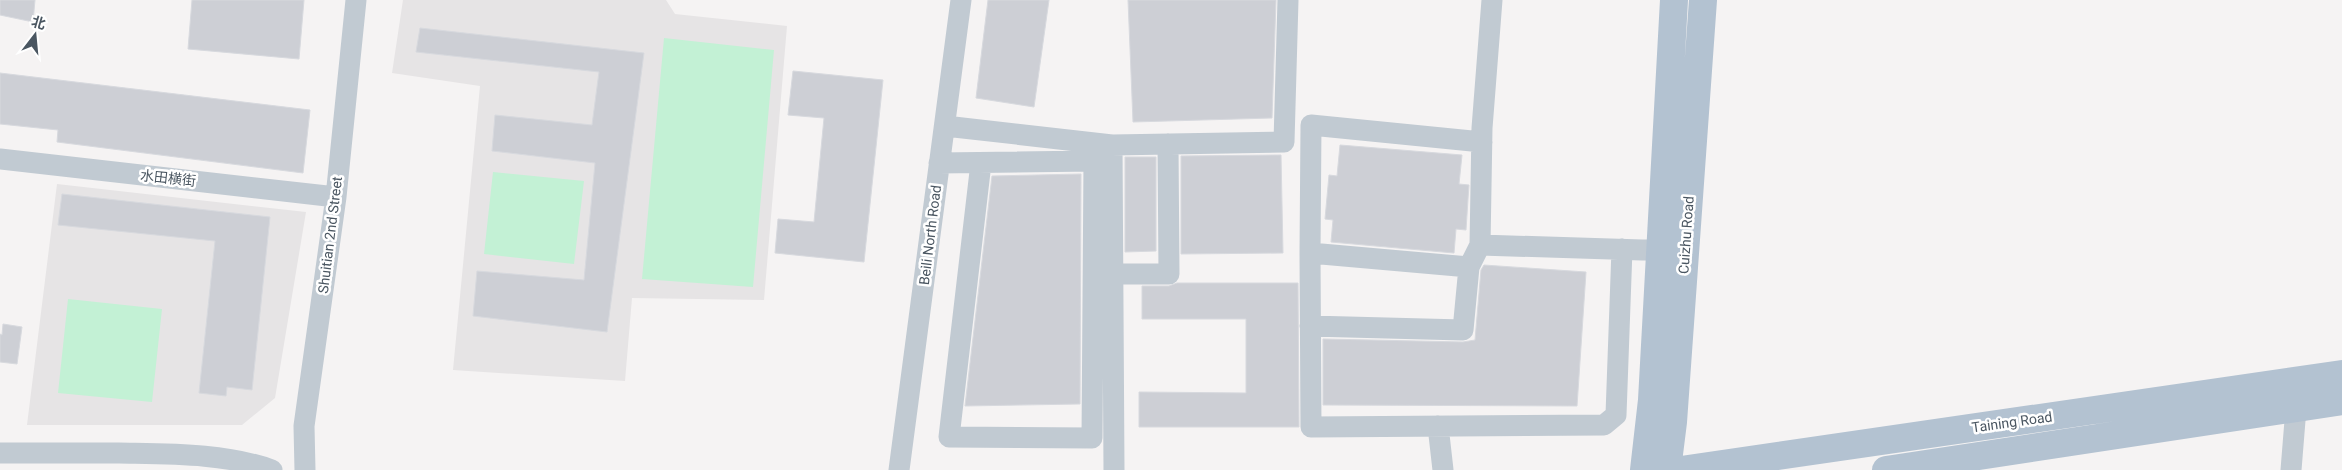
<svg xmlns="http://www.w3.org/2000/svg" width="2342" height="470" viewBox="0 0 2342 470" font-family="Roboto,'Noto Sans SC',sans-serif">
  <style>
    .education { fill: #e6e4e5 }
    .grass { fill: #c3f1d5 }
    .building { fill: #cdcfd5; stroke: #d7d9de }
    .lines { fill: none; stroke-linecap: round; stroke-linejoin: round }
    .minor { stroke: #c1cad2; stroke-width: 21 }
    .major { stroke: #b3c2d1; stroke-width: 28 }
    .labels { text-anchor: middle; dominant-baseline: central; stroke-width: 5; stroke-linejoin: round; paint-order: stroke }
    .street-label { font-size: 14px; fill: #4a5661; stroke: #fff }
  </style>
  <rect width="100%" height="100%" fill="#f5f3f3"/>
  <path class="education" d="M403,0H666L675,14L787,26L764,300L632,298L625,381L453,370L480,86L392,73Z
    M57,184L306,212L275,398L242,425H27Z"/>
  <path class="grass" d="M664,38L774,50L753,287L642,279Z
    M493,172L584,181L574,264L484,254Z
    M68,299L162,309L152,402L58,393Z"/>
  <path class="building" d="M0,0H35L33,22L0,15Z
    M192,0H304L299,59L188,49Z
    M988,0H1049L1034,107L976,98Z
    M1128,0H1276L1272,118L1133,122Z
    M420,28L644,53L607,332L473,316L477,271L584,280L595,163L492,151L495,115L592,125L599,72L416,52Z
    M793,71L883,80L864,262L775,253L778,219L814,222L824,118L788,115Z
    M0,73L310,110L303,173L57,142L58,130L0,124Z
    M1340,145L1462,155L1459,184L1469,185L1468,199L1466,230L1456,229L1454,253L1331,242L1333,220L1325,219L1329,175L1337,176Z
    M1281,155L1283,253L1181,254V156Z
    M1125,157H1156V251L1125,252Z
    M1081,174L1080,404L965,406L992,176Z
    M62,194L270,217L252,390L227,387L226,396L199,393L215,241L58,225Z
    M1484,265L1586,272L1577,406L1323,405V339L1463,342L1475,340L1481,270Z
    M1177,283H1298L1299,427H1139V392L1246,393V319H1142V286H1169Z
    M3,324L22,327L17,364L0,362V334L2,335Z"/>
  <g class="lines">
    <path class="minor" d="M945,126L1112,145L1284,142L1288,0
      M1112,145L1114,470
      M0,159L336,197
      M939,163L1094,161L1092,438L949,437L981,163
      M1480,245L1482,128L1492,0
      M1622,249L1616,415L1604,425L1311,427L1310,253L1469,267L1480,245L1642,250H1659
      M1310,253L1311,125L1482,142
      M1114,274H1169L1168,144
      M1310,326L1463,330L1469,267
      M1438,426L1443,470
      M0,453C40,453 80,453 119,453C169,454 225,453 272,470
      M305,470L304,426L336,197L356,0
      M899,470L961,0
      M2291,470L2296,408L2294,394"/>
    <path class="major" d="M1644,470L1652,400L1674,0
      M1667,470L1673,422L1703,0
      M1681,470L2342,374
      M1886,470L2342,401"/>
  </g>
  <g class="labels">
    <g class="street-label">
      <text transform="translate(168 178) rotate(6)">水田横街</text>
      <text transform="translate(330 235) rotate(-83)">Shuitian 2nd Street</text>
      <text transform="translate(930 235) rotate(-83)">Beili North Road</text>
      <text transform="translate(1686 235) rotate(-86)">Cuizhu Road</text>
      <text transform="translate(2012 422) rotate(-8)">Taining Road</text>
    </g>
  </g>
  <g transform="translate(35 35) rotate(16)" stroke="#ffffff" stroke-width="4" paint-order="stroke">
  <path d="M0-4L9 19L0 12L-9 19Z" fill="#4a5661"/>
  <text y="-8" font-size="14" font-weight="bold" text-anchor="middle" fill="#4a5661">北</text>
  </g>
</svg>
